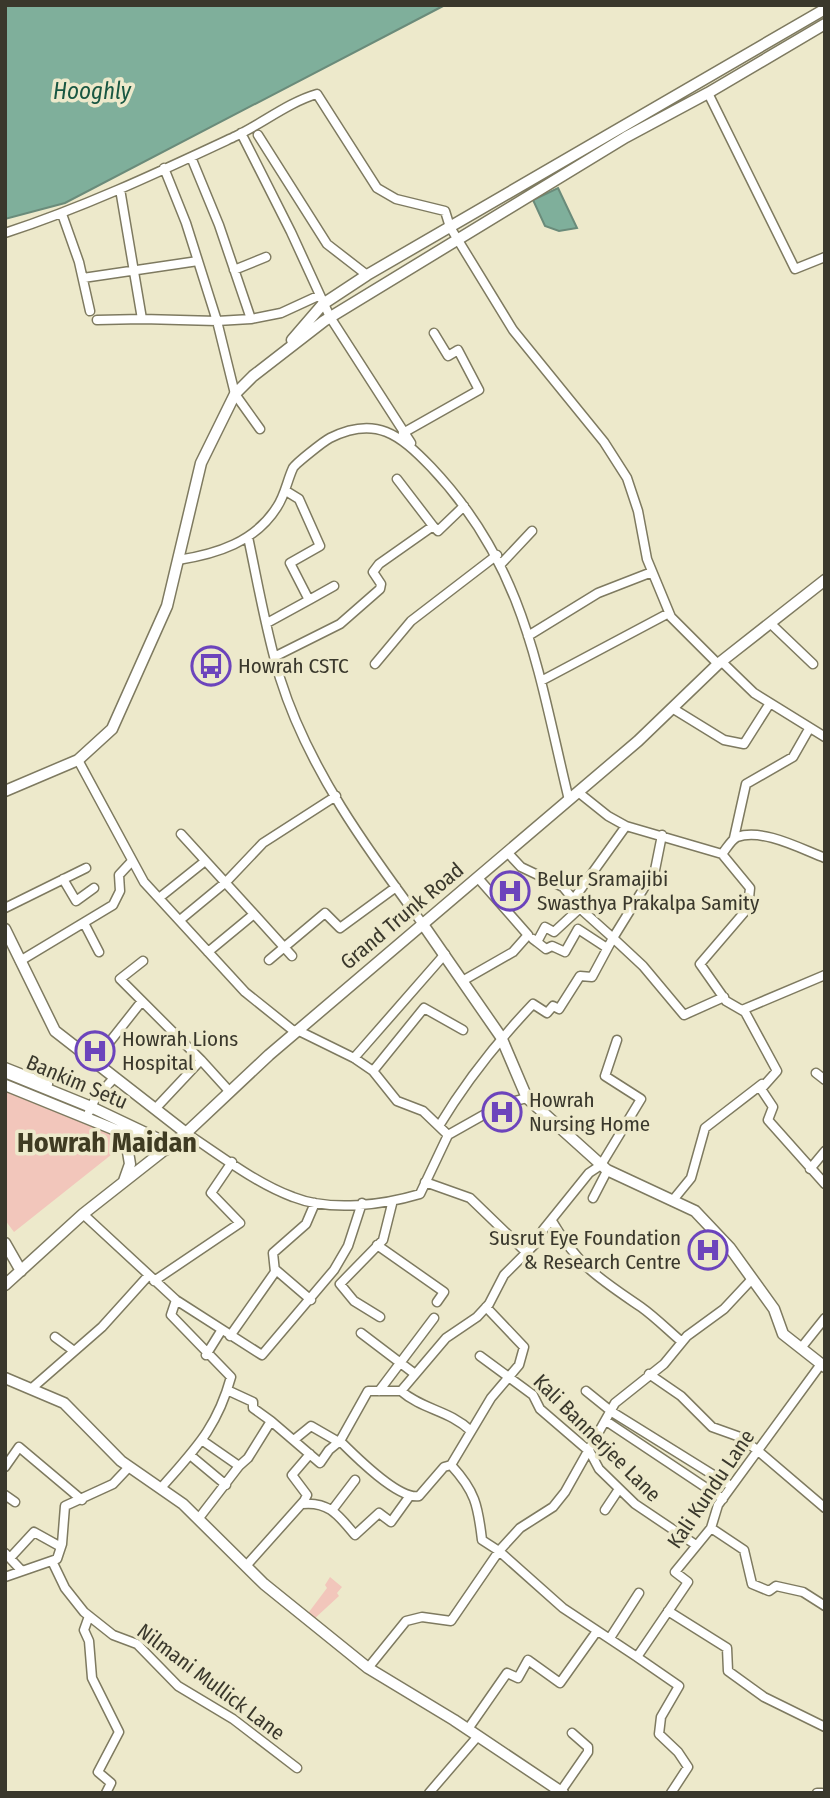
<svg xmlns="http://www.w3.org/2000/svg" width="830" height="1798" viewBox="0 0 830 1798" font-family="'Fira Sans Condensed',sans-serif">
  <style>
    .green { fill: #f2c6bb }
    .water { fill: #7faf9b; stroke: #6a8b7a; stroke-width: 2 }
    .lines { fill: none; stroke-linecap: round; stroke-linejoin: round }
    .minor-casing { stroke: #7e7a60; stroke-width: 11 }
    .major-casing { stroke: #7e7a60; stroke-width: 13 }
    .minor { stroke: #fff; stroke-width: 8 }
    .major { stroke: #fff; stroke-width: 10 }
    .labels { text-anchor: middle; dominant-baseline: central; stroke-width: 7; stroke-linejoin: round; paint-order: stroke }
    .poi-label { font-size: 21px; fill: #3a382c; stroke: #ede9cb; text-anchor: start }
    .street-label { font-size: 21px; fill: #3a382c; stroke: #ede9cb }
    .water-label { font-size: 23px; font-style: italic; fill: #195742; stroke: #ede9cb }
    .district-label { font-size: 28px; font-weight: bold; fill: #3f3b22; stroke: #ede9cb }
  </style>
  <rect width="100%" height="100%" fill="#ede9cb"/>
  <path class="green" d="M5,1090L110,1132L121,1147L14,1232L5,1220Z
    M330,1577L342,1587L337,1593L339,1596L313,1620L306,1616L327,1588L325,1585Z"/>
  <path class="water" d="M5,5H445L65,203L5,219Z
    M558,188L577,228L559,231L545,226L533,200Z"/>
  <g class="lines">
    <g class="minor-casing">
      <path id="minor" d="M708,93L795,269L825,257
        M241,133L291,232L330,317L411,443
        M258,135L327,244L367,275
        M191,157L219,225L251,319L281,313L318,296
        M164,168L186,223L217,321L251,319
        M120,189L142,319L217,321L235,394L260,429
        M62,214L79,262L90,311
        M5,233C85,207 161,171 236,136C263,123 289,102 317,94L377,188L396,199L445,211L450,227L513,330L604,442L627,478L638,511L647,559L671,617L718,664
        M234,270L266,257
        M83,278L198,261
        M97,320L142,319
        M403,433L479,390L458,350L448,356L434,333
        M397,479L433,526
        M248,537C258,584 266,632 280,678C308,768 367,849 422,923
        M178,560C217,554 255,542 277,507C285,495 287,481 293,468C295,464 324,441 330,438C376,415 400,435 431,467C526,567 538,673 569,800
        M501,564L532,531
        M309,600L334,586
        M267,623L309,600L290,563L320,546L299,499L286,491
        M770,623L813,664
        M528,636L598,593L652,572
        M276,656L340,624L380,589L381,584L373,572L379,564L433,526L438,531L464,506
        M722,662L754,693L825,737
        M375,664L411,621L497,555
        M541,681L669,613
        M672,708L724,740L744,744L770,703
        M78,760L144,882L245,992L295,1032
        M578,792L608,816L626,826L722,854L750,888L748,908L700,964L726,1001L745,1012L777,1071L761,1089L773,1107L768,1120L825,1184
        M181,834L254,914L208,952
        M734,838L746,784L793,757L809,729
        M507,852L521,867L563,887L584,912L613,938L655,870L662,835
        M722,854C727,848 731,840 737,837C763,828 801,849 825,858
        M63,879L76,901L94,888
        M159,898L204,862
        M573,900L626,826
        M5,908L86,868
        M254,914L292,956
        M180,920L226,882L263,843L336,796
        M84,923L99,952
        M533,939L537,942L545,927L554,932L580,908
        M537,942L546,949L552,946L565,952L578,929L607,948
        M269,960L325,913L340,928L396,887
        M20,961L113,905L120,891L119,875L132,861
        M143,961L120,979L201,1060L155,1109
        M464,980L513,952L528,935L478,878
        M742,1010L825,975
        M297,1030L354,1058L373,1071L397,1101L423,1111L448,1135
        M354,1058L445,954
        M201,1060L230,1092
        M93,1063L142,1001
        M5,1067L48,1084
        M373,1071L424,1008L463,1030
        M816,1073L825,1080
        M89,1112L95,1099L114,1078
        M439,1126C466,1081 497,1042 533,1004L547,1013L553,1006L559,1009L580,976L592,977L613,938L643,966L684,1015L724,997
        M186,1133C220,1155 255,1183 293,1197C331,1212 383,1205 420,1194L448,1135L503,1104L527,1098
        M810,1169L825,1151
        M425,1182L470,1198L527,1253
        M593,1198L607,1171
        M673,1200L691,1178L705,1128L762,1084
        M83,1214L176,1300L262,1355L334,1270L348,1246L362,1203
        M552,1221C578,1266 600,1279 641,1307C655,1317 669,1331 682,1342
        M377,1245L444,1292L437,1302
        M276,1270L311,1300
        M154,1281L240,1223L211,1193L232,1162
        M486,1307L524,1347L519,1365L491,1398L451,1465C475,1491 478,1505 482,1540L499,1551L520,1528L553,1507L565,1492L615,1403L664,1364L687,1336L724,1309L752,1279
        M380,1317L354,1301L340,1284L383,1240L392,1204
        M361,1333L415,1374
        M230,1336L275,1272L273,1253L306,1224L315,1203
        M55,1337L74,1351
        M801,1348L825,1318
        M206,1355L221,1331
        M480,1356L533,1395L540,1409L590,1452L599,1469L635,1504L696,1545
        M649,1374L681,1396L712,1427L740,1437L757,1450L825,1508
        M31,1389L102,1327L148,1276
        M227,1390L253,1402V1408L271,1421L248,1458L239,1466
        M379,1391L434,1318
        M586,1391L612,1412L731,1486
        M271,1421L320,1463L329,1450L340,1441L368,1391H401
        M606,1421L723,1499
        M471,1431C449,1410 423,1410 401,1391L446,1338L477,1317L489,1304L504,1275L537,1242L543,1230L589,1173L601,1165L641,1099L605,1076L617,1040
        M295,1439L311,1426L337,1441
        M340,1441C355,1456 399,1500 419,1496L444,1467L451,1465
        M190,1455L226,1485
        M5,1467L19,1447L82,1500
        M161,1488C195,1449 217,1428 231,1377L171,1315L176,1300
        M5,1495L15,1502
        M302,1504C329,1501 339,1516 355,1535L379,1513L391,1522L409,1497
        M333,1509L355,1480
        M605,1510L619,1489
        M199,1518L239,1466L203,1441
        M711,1528L744,1550L752,1584L769,1591L776,1586L803,1592L825,1606
        M5,1553L21,1570
        M10,1558L34,1532L61,1547
        M52,1561L65,1588L84,1612L113,1635L137,1644L178,1686L233,1719L297,1768
        M246,1566L304,1501L307,1495L292,1475L310,1454
        M5,1577L57,1559L62,1544L65,1506L113,1484L129,1467
        M668,1611L727,1648L728,1671L764,1697L825,1727
        M89,1616L84,1630L89,1641L92,1678L119,1732L98,1772L111,1783L106,1793
        M610,1638L639,1593
        M368,1668L406,1621L422,1617L451,1621L499,1551L563,1608L637,1657
        M468,1729L507,1673L518,1678L528,1660L560,1683L597,1631
        M561,1791L588,1752V1747L572,1733
        M429,1793L478,1736
        M671,1793L688,1767L678,1752L659,1734L661,1717L679,1686L637,1657L688,1582L675,1572L711,1528L718,1505L821,1364
        M817,1793H822"/>
    </g>
    <g class="major-casing">
      <path id="major" d="M292,340L323,304L367,275L825,9
        M5,791L78,760L112,729L167,606L201,463L235,394L253,376L324,321L626,137L708,93L825,24
        M422,923L501,1037L527,1098L607,1170L695,1211L730,1248L774,1309L783,1334L825,1367
        M5,929L55,1031L186,1133
        M5,1072L91,1107L171,1145
        M5,1085L165,1150
        M124,1181L130,1164L125,1134
        M5,1243L21,1271
        M5,1285L83,1214L186,1133L269,1055L638,741L718,664L825,580
        M5,1378L64,1403L121,1461L183,1504L264,1584L368,1668L454,1720L563,1793"/>
    </g>
    <use href="#minor" class="minor"/>
    <use href="#major" class="major"/>
  </g>
  <defs>
    <g id="bus-ring" transform="scale(2.0125)"><circle r="9.5" fill="#ede9cb" stroke="#6c44bc" stroke-width="1.5"/><path d="M-5-6H5V4H4V6H2V4H-2V6H-4V4H-5ZM-3.5-4V0h7V-4ZM-3.5 1.2v1.5H-2V1.2ZM2 1.2v1.5H3.5V1.2Z" fill="#6c44bc"/></g>
    <g id="hospital-ring" transform="scale(2.0125)"><circle r="9.5" fill="#ede9cb" stroke="#6c44bc" stroke-width="1.5"/><path d="M-5-5h3v3.5h4V-5h3V5h-3V1.5h-4V5h-3Z" fill="#6c44bc"/></g>
  </defs>
  <g fill-rule="evenodd">
    <use href="#bus-ring" x="211" y="666"/>
    <use href="#hospital-ring" x="510" y="891"/>
    <use href="#hospital-ring" x="95" y="1051"/>
    <use href="#hospital-ring" x="502" y="1112"/>
    <use href="#hospital-ring" x="708" y="1250"/>
  </g>
  <g class="labels">
    <g class="poi-label">
      <text x="238" y="666">Howrah CSTC</text>
      <text x="537" y="879">Belur Sramajibi<tspan x="537" dy="24">Swasthya Prakalpa Samity</tspan></text>
      <text x="122" y="1039">Howrah Lions<tspan x="122" dy="24">Hospital</tspan></text>
      <text x="529" y="1100">Howrah<tspan x="529" dy="24">Nursing Home</tspan></text>
      <text x="681" y="1238" text-anchor="end">Susrut Eye Foundation<tspan x="681" dy="24">&amp; Research Centre</tspan></text>
    </g>
    <g class="street-label">
      <text transform="translate(402 916) rotate(-40)">Grand Trunk Road</text>
      <text transform="translate(77 1082) rotate(23)">Bankim Setu</text>
      <text transform="translate(597 1438) rotate(45)">Kali Bannerjee Lane</text>
      <text transform="translate(711 1489) rotate(-56)">Kali Kundu Lane</text>
      <text transform="translate(211 1682) rotate(37)">Nilmani Mullick Lane</text>
    </g>
    <g class="water-label">
      <text x="92" y="91">Hooghly</text>
    </g>
    <g class="district-label">
      <text x="107" y="1142">Howrah Maidan</text>
    </g>
  </g>
  <rect width="830" height="1798" fill="none" stroke="#3a382c" stroke-width="14"/>
</svg>
